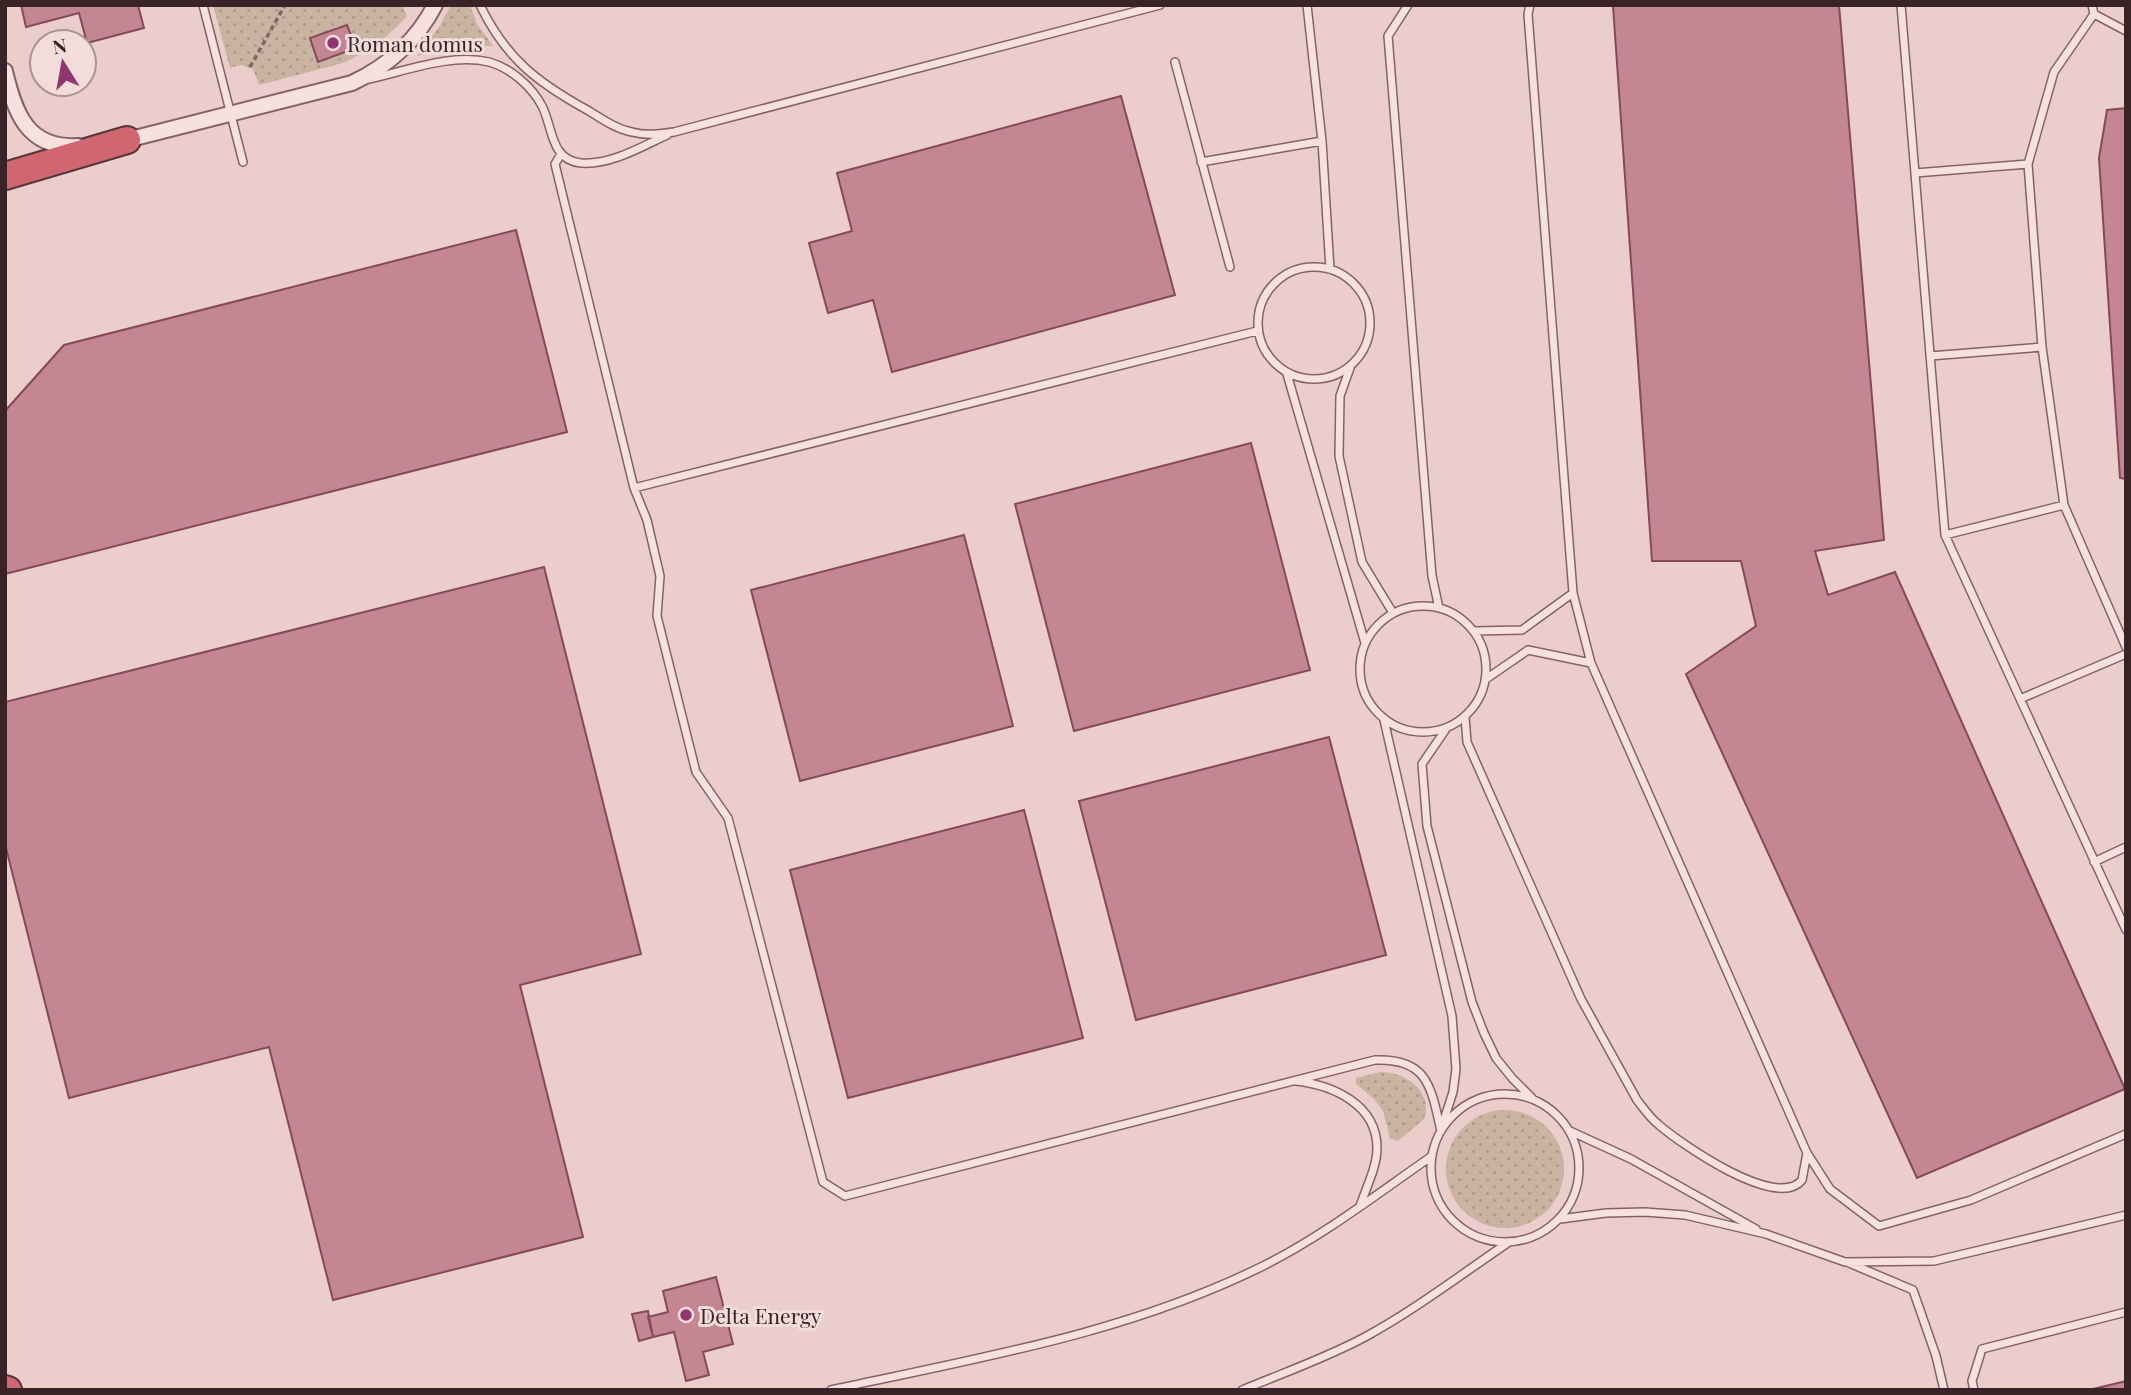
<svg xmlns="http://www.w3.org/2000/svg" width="2131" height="1395" viewBox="0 0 2131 1395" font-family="'Playfair Display',serif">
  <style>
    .green { fill: url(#green-dots) }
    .building { fill: #c58694; stroke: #844a58; stroke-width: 2 }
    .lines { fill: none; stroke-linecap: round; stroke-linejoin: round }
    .lane-casing { stroke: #876166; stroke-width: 10 }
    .street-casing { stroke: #876166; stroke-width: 18 }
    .highway-casing { stroke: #56353b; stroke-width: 30 }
    .path { stroke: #876166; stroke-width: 3.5; stroke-dasharray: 5 3.5; stroke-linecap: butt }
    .lane { stroke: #f6e1df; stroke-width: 7 }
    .street { stroke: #f6e1df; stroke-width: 14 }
    .highway { stroke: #d06770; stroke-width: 26 }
    .poi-dot { fill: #903771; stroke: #f3dddb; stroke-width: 2.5 }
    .labels { text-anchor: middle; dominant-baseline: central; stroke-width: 6; stroke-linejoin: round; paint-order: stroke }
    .poi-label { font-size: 21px; fill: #392327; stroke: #f3dddb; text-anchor: start }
  </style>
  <defs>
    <pattern id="green-dots" width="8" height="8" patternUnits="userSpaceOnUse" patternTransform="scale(1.75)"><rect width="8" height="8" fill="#c9b4a1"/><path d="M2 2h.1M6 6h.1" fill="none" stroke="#ad9a8b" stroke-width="1.8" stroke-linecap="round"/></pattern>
  </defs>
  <rect width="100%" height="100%" fill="#ebcecc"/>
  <path class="green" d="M213,5H402L407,16C388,37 369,51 343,63L259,85L253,69L241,65L230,68Z
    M451,5H470L477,24L493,46H462L417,56L439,27Z
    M1380,1072C1405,1071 1434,1092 1424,1119L1398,1141L1390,1138L1383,1111L1374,1099L1356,1084V1078Z
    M1446 1169a59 59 0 1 1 118 0a59 59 0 1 1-118 0Z"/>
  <path class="building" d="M21,5H138L144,28L87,43L79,13L26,27Z
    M1628,5H1839L1884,540L1815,551L1828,595L1895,572L2125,1089L1917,1178L1686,674L1756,626L1741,561H1652L1613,6Z
    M347,25L356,48L318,62L310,38Z
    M1121,96L1175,295L892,372L873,300L828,313L809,243L852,231L837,173Z
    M2126,108V479L2120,478L2099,158L2107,110Z
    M516,230L567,432L5,574V411L64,345Z
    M1251,443L1310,670L1074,731L1015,504Z
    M964,535L1013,726L800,781L751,590Z
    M544,567L641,954L520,985L583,1237L333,1300L269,1047L69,1098L5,844V702Z
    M1329,737L1386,955L1136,1020L1079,801Z
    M1024,810L1083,1038L848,1098L790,870Z
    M716,1277L733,1344L703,1352L709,1375L686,1381L674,1332L653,1337L648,1317L668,1312L663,1291Z
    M648,1311L653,1337L639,1341L632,1314Z
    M2126,1381V1390H2089Z"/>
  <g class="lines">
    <g class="lane-casing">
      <path id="lane" d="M203,5L243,162
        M480,5C506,59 538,83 589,111C602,119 616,129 632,132C646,136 660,134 674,132L1160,5
        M1307,5L1322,141L1330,269
        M1408,5L1388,36L1432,576L1439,608
        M1530,5L1528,14L1573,593L1591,663L1807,1153L1830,1189L1879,1226L1971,1200L2126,1134
        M1901,5L1945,535L2126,930
        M2092,5L2094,14L2126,31
        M2094,14L2054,72L2028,164L2042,347L2064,505L2126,647
        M1175,62L1230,267
        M369,79C406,71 451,53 489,62C511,68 532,87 542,106C553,127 550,160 581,163C611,165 641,147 667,135
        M561,154L555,164L634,488
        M1201,162L1322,141
        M1915,173L2028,164
        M1258 323a56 56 0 1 1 112 0a56 56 0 1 1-112 0Z
        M1257,331L634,488L647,520L660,576L657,616L696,772L728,818L823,1182L845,1196L1375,1060C1428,1058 1431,1087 1441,1131
        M1930,356L2042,347
        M1350,368L1340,396L1339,456L1362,562L1393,613
        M1287,374L1365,643
        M1945,535L2064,505
        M1360 669a63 63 0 1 1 126 0a63 63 0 1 1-126 0Z
        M1474,631L1522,630L1573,593
        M1486,679L1528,650L1591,663
        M2020,699L2126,654
        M1465,717L1467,742L1581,999L1637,1100C1644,1109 1650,1118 1659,1125C1681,1144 1777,1211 1802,1180L1807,1153
        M1384,720L1452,1016L1456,1069L1453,1092L1442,1126
        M1446,729L1422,764L1427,826L1472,1002L1484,1033L1496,1058L1512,1078L1532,1098
        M2094,862L2126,847
        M1296,1081C1332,1085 1377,1104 1377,1148C1377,1167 1366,1188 1360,1206
        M1431 1168a74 74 0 1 1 148 0a74 74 0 1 1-148 0Z
        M1570,1131L1631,1159L1756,1229
        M1560,1219L1606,1213L1645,1212L1685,1215L1766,1234L1845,1262L1934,1261L2126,1215
        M1849,1263L1913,1290L1936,1356L1944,1390
        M831,1390C978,1358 1128,1333 1263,1266C1323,1236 1377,1194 1432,1156
        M1242,1390C1283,1373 1326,1358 1365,1337C1416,1309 1462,1274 1509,1242
        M1974,1390L1972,1381L1982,1349L2126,1312"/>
    </g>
    <g class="street-casing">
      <path id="street" d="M5,71C15,113 27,149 78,146
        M123,141L352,83C388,66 417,40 435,5"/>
    </g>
    <g class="highway-casing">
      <path id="highway" d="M5,176L127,140
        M5,1389L8,1390"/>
    </g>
    <path class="path" d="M250,67L285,5"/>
    <use href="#lane" class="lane"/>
    <use href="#street" class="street"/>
    <use href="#highway" class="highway"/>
  </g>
  <g class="poi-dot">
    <circle cx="333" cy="43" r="7"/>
    <circle cx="686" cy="1315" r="7"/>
  </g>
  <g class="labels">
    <g class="poi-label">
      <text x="347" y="43">Roman domus</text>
      <text x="700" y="1315">Delta Energy</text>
    </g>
  </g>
  <rect width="2131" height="1395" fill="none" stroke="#392327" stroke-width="14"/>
  <g transform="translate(63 63) rotate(349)"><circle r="33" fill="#f3dddb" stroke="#a99393" stroke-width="2"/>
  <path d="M0-5L12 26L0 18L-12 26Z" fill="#903771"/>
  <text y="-10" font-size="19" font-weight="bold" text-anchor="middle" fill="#392327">N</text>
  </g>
</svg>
